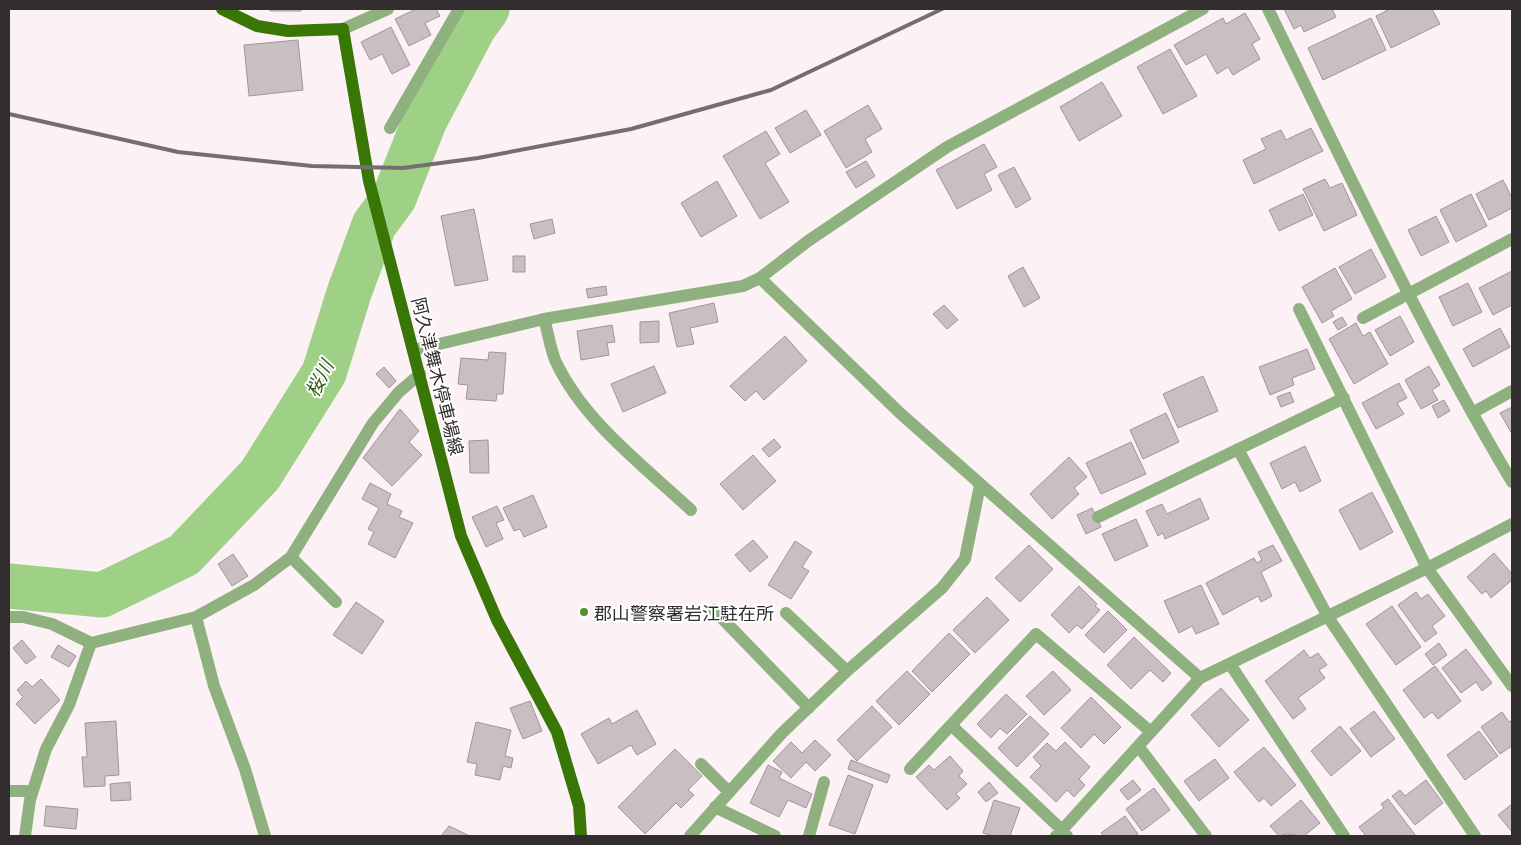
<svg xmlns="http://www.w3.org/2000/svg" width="1521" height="845" viewBox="0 0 1521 845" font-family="Georgia,'Noto Sans JP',serif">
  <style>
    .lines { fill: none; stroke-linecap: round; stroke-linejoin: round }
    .river { stroke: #9ed186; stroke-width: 45 }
    .building { fill: #c9bfc2; stroke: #a09699 }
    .minor { stroke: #8fb180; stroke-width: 12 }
    .major { stroke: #387605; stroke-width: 12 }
    .rail { stroke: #746e70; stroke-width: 4 }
    .poi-dot { fill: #549131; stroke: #fff; stroke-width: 2 }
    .labels { text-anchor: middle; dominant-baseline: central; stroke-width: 4; stroke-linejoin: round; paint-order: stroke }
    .street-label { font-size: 18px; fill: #322e2f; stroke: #fff }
    .poi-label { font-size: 18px; fill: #322e2f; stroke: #fff; text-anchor: start }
    .water-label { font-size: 19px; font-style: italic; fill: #2e5c11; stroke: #fff }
  </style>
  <rect width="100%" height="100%" fill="#fcf1f5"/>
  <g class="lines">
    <path class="river" d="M9,586L102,595L184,555L260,475L324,373L349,293L374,225L394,198L425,120L474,27L487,9"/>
  </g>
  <path class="building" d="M270,9H301V11H270Z
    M416,9H436L440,16L425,23L431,35L409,46L395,19Z
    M1284,9H1332L1336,17L1304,32L1301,25L1294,29Z
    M1390,9H1432L1440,24L1391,48L1376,16Z
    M1245,13L1260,39L1252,44L1260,59L1233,75L1228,67L1217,74L1206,54L1186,65L1174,45L1223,18L1226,24Z
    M1371,18L1386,50L1323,80L1308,48Z
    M391,27L410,65L392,74L382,54L370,60L361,42Z
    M298,40L303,90L249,96L244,45Z
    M1170,49L1197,96L1163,114L1137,67Z
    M1102,82L1122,116L1079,141L1060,107Z
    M868,105L882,129L865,139L872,152L846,168L824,131Z
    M806,110L821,135L790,153L775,128Z
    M1311,128L1323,151L1254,184L1243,160L1266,149L1261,139L1281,130L1286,140Z
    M766,131L780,154L765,163L789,202L760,219L723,156Z
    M984,144L997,167L984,174L992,190L957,209L936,170Z
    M866,161L875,176L856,188L846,172Z
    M1014,167L1031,199L1016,208L998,175Z
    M1325,179L1330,188L1342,183L1357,215L1324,231L1303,189Z
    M1503,180L1512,198V208L1489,220L1476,194Z
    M717,181L737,216L701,237L681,203Z
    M1303,194L1313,215L1279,231L1269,210Z
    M1471,194L1487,226L1456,242L1440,210Z
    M474,209L488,280L455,286L441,216Z
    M1436,216L1449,242L1421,256L1408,230Z
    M552,219L555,233L534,239L530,224Z
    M1371,249L1386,277L1355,294L1339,267Z
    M513,256H525V272H513Z
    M1023,267L1040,298L1024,307L1008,276Z
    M1335,268L1352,299L1331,311L1334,316L1322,323L1302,287Z
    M1512,271V305L1493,315L1479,288Z
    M1468,283L1482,312L1453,326L1439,297Z
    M606,286L607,295L588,298L586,289Z
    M714,303L718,322L690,328L694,344L677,347L669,313Z
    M944,305L958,320L947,329L933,314Z
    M1400,316L1414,342L1390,356L1375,330Z
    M1342,317L1347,325L1338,330L1333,322Z
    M659,321V342L640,343V322Z
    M1356,323L1363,336L1370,332L1388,364L1354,384L1329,339Z
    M612,325L615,342L607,343L609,355L581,360L577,331Z
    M1500,328L1510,347L1473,367L1463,349Z
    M785,336L807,361L764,400L756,391L745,401L730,386Z
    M1307,349L1315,369L1292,378L1294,385L1270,395L1259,367Z
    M489,352L506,353L503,394H497L496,401L466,399L468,385L458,384L461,358L488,360Z
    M654,366L666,393L623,412L611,384Z
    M1429,366L1440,385L1432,390L1438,400L1421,409L1405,380Z
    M384,367L396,381L389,388L376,374Z
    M1203,376L1218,411L1178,428L1163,394Z
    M1399,383L1407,398L1397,403L1404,414L1376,429L1362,403Z
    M1290,392L1294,402L1281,407L1277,397Z
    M1444,400L1450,411L1438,418L1432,406Z
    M1512,407V434L1500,413Z
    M400,409L419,431L409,442L422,455L392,486L363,458Z
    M1166,413L1179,442L1143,459L1130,430Z
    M774,439L781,447L769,457L762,449Z
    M488,440L489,473H470L469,441Z
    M1131,442L1146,474L1101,494L1086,463Z
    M1305,446L1321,481L1300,492L1295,482L1282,489L1270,463Z
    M753,455L776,481L743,510L720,484Z
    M1069,457L1087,477L1074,488L1079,494L1052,519L1030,494Z
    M370,483L391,494L387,504L402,511L399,517L413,523L395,558L368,544L374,532L368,529L379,508L362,499Z
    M1372,492L1393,532L1360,550L1339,510Z
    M533,495L547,527L524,537L520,529L514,531L503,508Z
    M1200,498L1209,519L1165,539L1163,533L1158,536L1146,511L1162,504L1167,514Z
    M497,506L504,520L496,523L503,539L486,547L472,517Z
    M1092,508L1101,527L1086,534L1077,515Z
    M1136,519L1148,546L1115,561L1102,534Z
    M753,540L768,557L750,572L735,555Z
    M795,541L812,552L802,567L809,571L791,599L768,585Z
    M1029,545L1053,569L1020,602L995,578Z
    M1273,545L1282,561L1261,572L1272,596L1261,602L1258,596L1223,615L1206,583L1254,558L1257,563L1262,560L1258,552Z
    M1494,553L1512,574V580L1491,598L1486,591L1482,594L1467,577Z
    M233,554L248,576L232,586L218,564Z
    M1201,585L1219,624L1196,634L1192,626L1179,633L1164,601Z
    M1079,586L1097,604L1095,606L1100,610L1082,629L1077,625L1069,633L1051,615Z
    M1416,592L1421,599L1428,594L1445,616L1432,626L1437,633L1425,642L1398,605Z
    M987,597L1009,620L975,653L953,630Z
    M356,602L384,621L362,654L333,635Z
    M1392,606L1421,647L1396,665L1366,624Z
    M1108,611L1127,630L1104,653L1085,635Z
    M949,633L970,654L932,692L912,671Z
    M1134,637L1171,673L1163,682L1150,670L1131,689L1107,665Z
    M22,640L36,657L26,664L13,648Z
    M1439,643L1447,655L1433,665L1425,654Z
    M58,645L76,656L69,667L51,657Z
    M1466,649L1492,683L1482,691L1476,682L1461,693L1442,668Z
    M1304,650L1310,658L1318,653L1327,665L1319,670L1325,678L1298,698L1306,709L1293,719L1265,681Z
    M1435,666L1461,701L1438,719L1432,712L1424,718L1403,690Z
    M907,671L930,694L899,725L876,701Z
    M1053,671L1071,690L1044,715L1026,696Z
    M41,679L60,700L35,724L16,704L23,697L17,690L26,681L32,687Z
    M1221,688L1249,720L1219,747L1191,715Z
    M1006,694L1027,714L1007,734L1000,728L991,738L977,724Z
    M1091,697L1121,727L1104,744L1094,734L1081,748L1061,728Z
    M530,701L542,731L523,739L510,708Z
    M872,706L892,727L857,761L837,740Z
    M637,710L656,744L637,755L631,745L598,764L581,734L609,718L612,724Z
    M1374,711L1395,739L1371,757L1350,729Z
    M1502,712L1509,722L1512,720V746L1500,754L1481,727Z
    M1030,716L1049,734L1017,767L998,748Z
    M116,721L119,775L105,776V786L84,787L82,757H87L85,723Z
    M476,722L511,730L505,756L513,758L511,768L503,766L500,780L475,775L477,764L467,762Z
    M1340,726L1361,751L1331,776L1311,751Z
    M1479,731L1498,756L1465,780L1447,755Z
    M815,740L831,755L815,771L806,762L791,778L773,761L791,742L802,753Z
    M1065,742L1090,767L1079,779L1085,785L1074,797L1067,790L1056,802L1030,777L1041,766L1033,757L1047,743L1056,751Z
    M1264,747L1296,785L1271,806L1264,798L1259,802L1234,772Z
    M675,749L702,776L688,790L694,795L681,808L676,803L645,834L618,807Z
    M950,756L963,771L959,776L967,784L956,794L960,798L947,810L916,777L929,765L934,770Z
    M1215,759L1229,778L1199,801L1184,781Z
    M851,760L890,775L887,783L848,769Z
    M768,765L782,772L779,778L812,794L806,808L788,800L779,817L750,803Z
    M848,775L873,785L855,834L829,825Z
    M1133,780L1141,790L1128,800L1120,790Z
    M1426,780L1443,803L1415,825L1392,796L1400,790L1405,796Z
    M130,782L131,800L111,801L110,784Z
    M989,782L998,793L986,802L978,792Z
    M1154,788L1170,810L1142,831L1126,809Z
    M1388,799L1416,836H1366L1359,827L1384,808L1381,804Z
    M994,800L1020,808L1010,836H994L983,833Z
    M1301,800L1320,823L1304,836L1286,834L1279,836L1270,826Z
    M1512,804V832L1498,815Z
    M46,806L78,809L76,829L44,826Z
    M1125,816L1138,834L1134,836H1104L1101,833Z
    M449,826L470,836H441Z"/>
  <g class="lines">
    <path class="minor" d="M1268,9C1346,168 1421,329 1512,482
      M343,29L388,9
      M390,128L459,9
      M760,278L901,414L1200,678
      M1299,309L1427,568L1512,686
      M1363,318L1512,239
      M544,319C548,332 550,347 555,360C583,421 643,465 691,510
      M414,350L544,319L743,286L760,278L808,241L947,147L1203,9
      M1472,413L1512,391
      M1238,449L1328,617L1475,836
      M1098,517L1344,398
      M291,557L336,602
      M714,610L809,708
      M786,613L847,671
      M9,617H23L52,624L91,643L196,617L254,585L291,557L373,423L399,392L420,374
      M196,617L214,686L245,769L265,836
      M1230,664L1344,836
      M952,726L1062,830L1056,836
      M1139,747L1206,836
      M701,764L728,791
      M910,769L1036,634L1151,732
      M9,791H33
      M715,807L775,836
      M25,836L30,800L46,749L69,705L91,643
      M690,836L782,733L847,671L942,588L965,559L980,485
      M809,836L824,782
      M1067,836L1062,830L1200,678L1427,568L1512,524"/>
    <path class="major" d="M222,9L257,26L288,31L343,29L369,181L461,536L497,620L557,732L579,806L581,836"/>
    <path class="rail" d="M9,114L178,152L312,166L403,168L478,158L631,129L771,90L942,9"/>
  </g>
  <circle class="poi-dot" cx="584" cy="612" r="5"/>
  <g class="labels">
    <g class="street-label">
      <text transform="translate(439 376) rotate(76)">阿久津舞木停車場線</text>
    </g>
    <g class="poi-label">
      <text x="594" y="612">郡山警察署岩江駐在所</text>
    </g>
    <g class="water-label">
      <text transform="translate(318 378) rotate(-63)">桜川</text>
    </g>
  </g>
  <rect width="1521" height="845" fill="none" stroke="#322e2f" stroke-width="20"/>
</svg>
